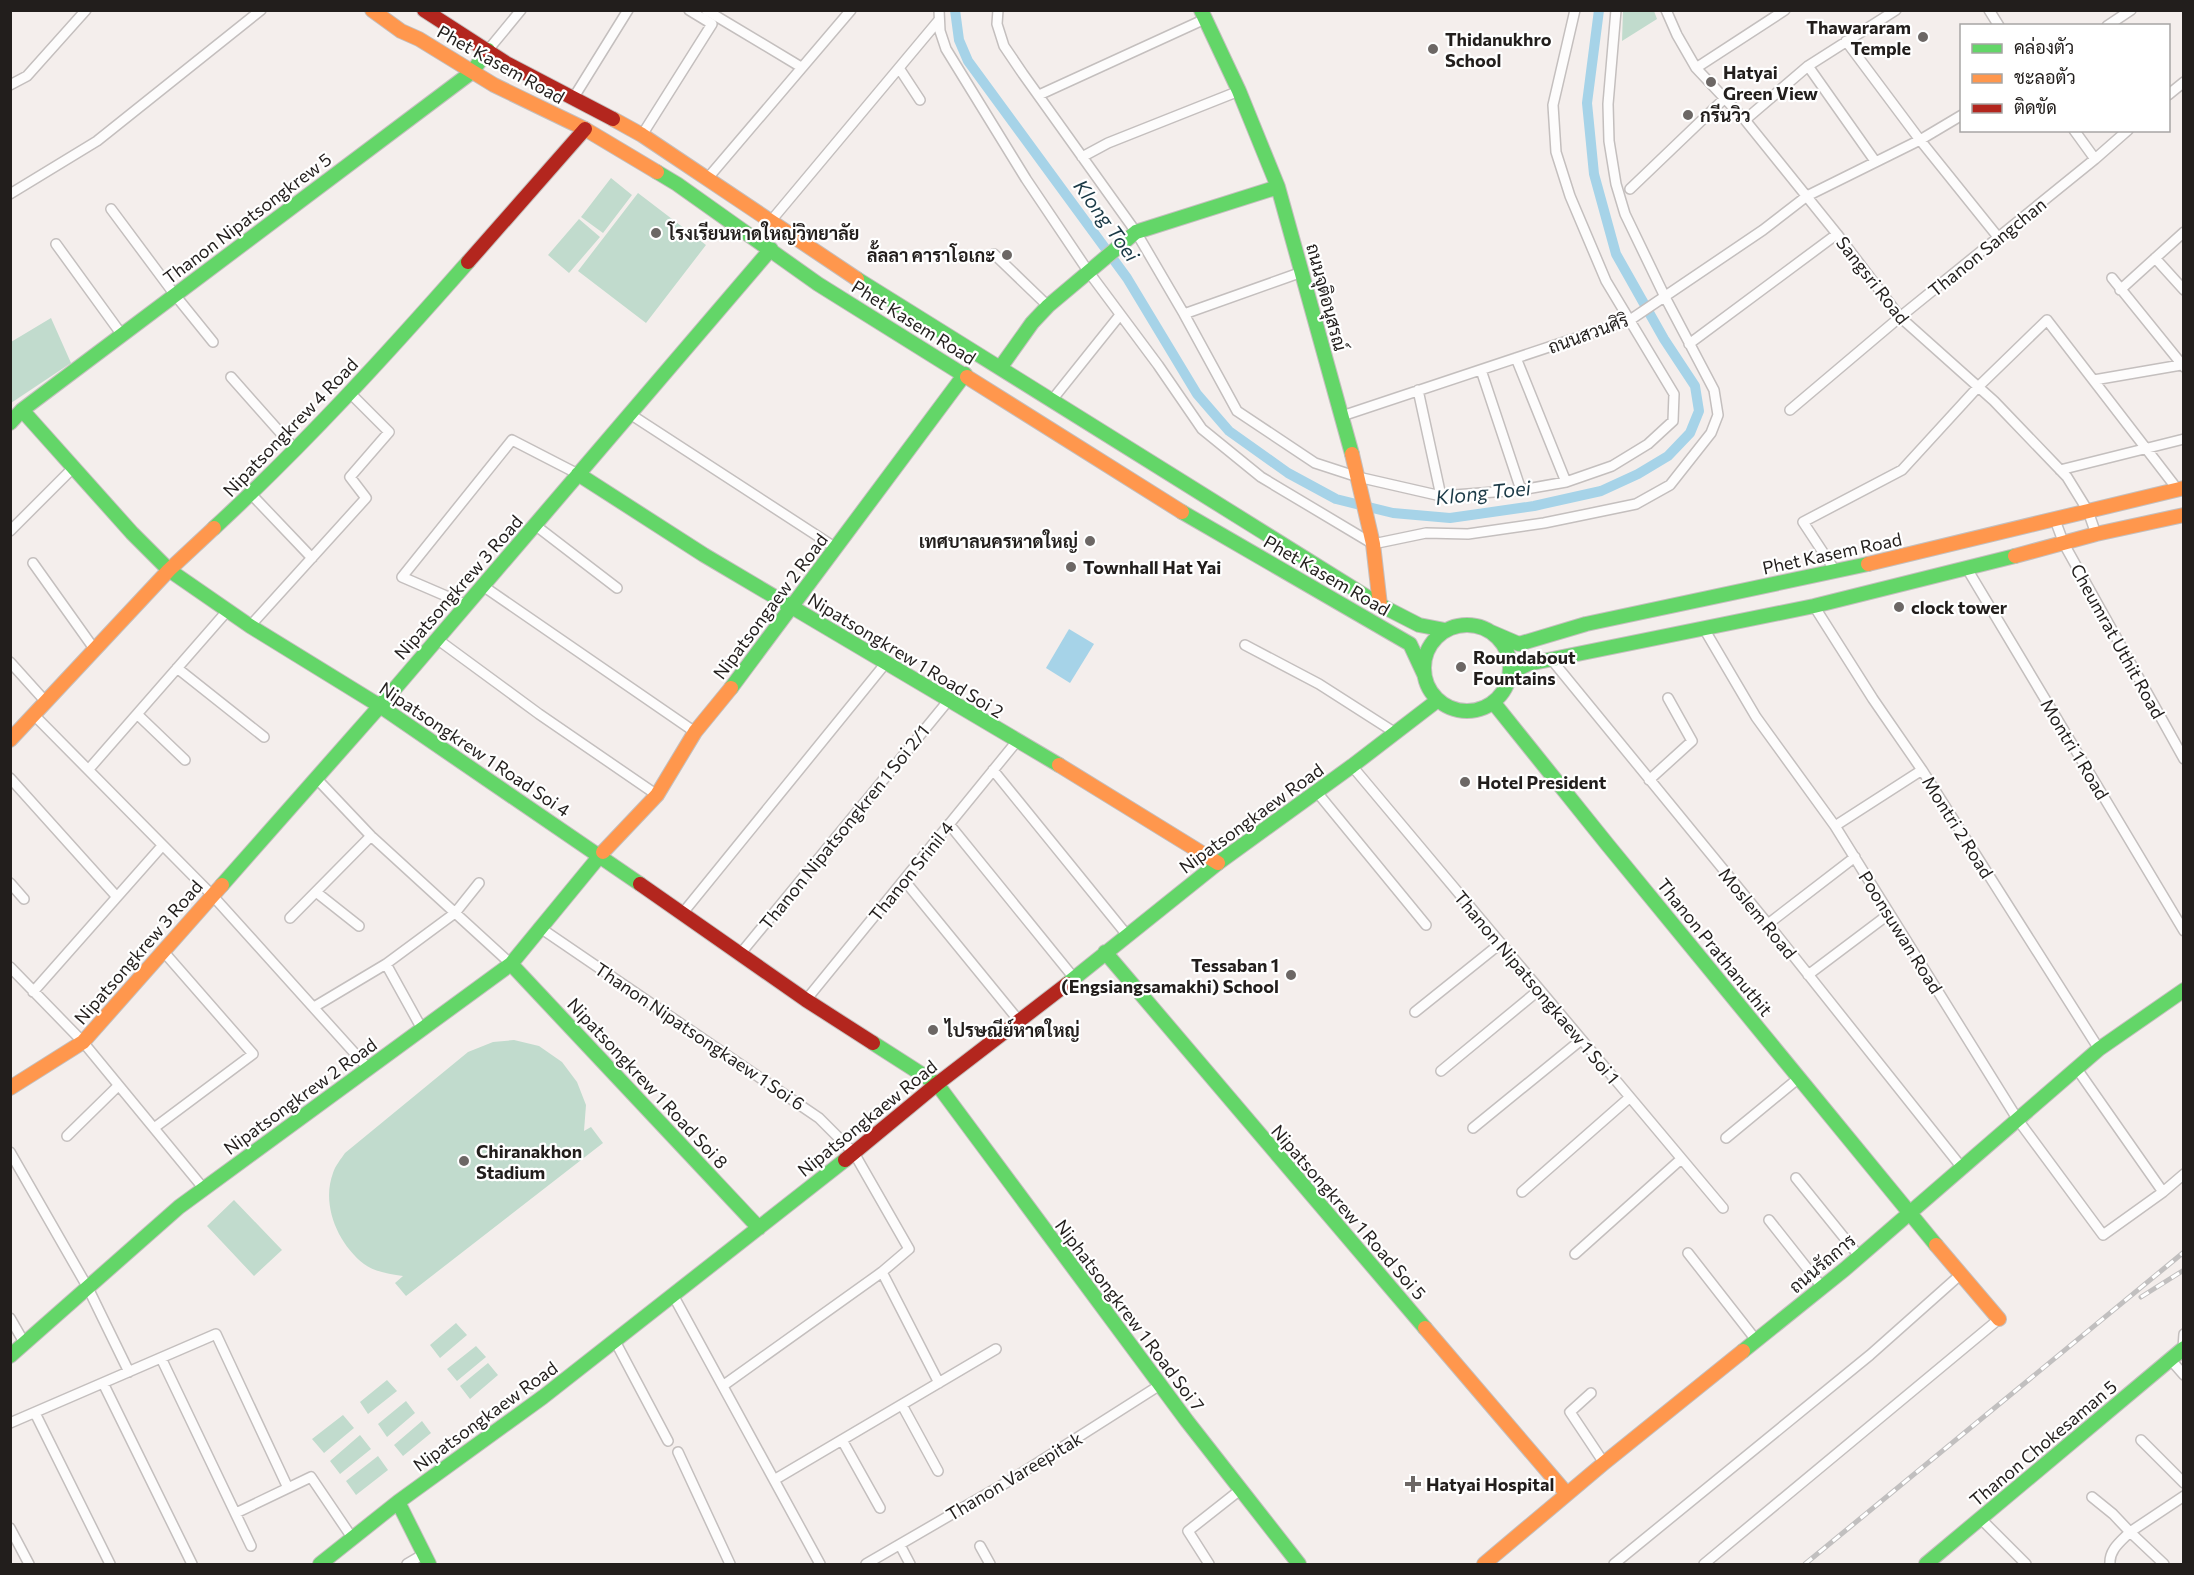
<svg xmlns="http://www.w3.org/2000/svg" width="2194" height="1575" viewBox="0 0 2194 1575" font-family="Commissioner,Sarabun,sans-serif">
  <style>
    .green { fill: #c1dbcd }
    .water { fill: #a6d3e8 }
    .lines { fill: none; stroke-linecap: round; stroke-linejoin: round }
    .canal { stroke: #a6d3e8; stroke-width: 10 }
    .street-casing { stroke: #c4bfbe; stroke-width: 12 }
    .fast-casing { stroke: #c4bfbe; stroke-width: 16 }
    .slow-casing { stroke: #c4bfbe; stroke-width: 16 }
    .jam-casing { stroke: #c4bfbe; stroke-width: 16 }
    .street { stroke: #fdfcfc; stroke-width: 9 }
    .fast { stroke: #63d668; stroke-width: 14 }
    .slow { stroke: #ff974d; stroke-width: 14 }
    .jam { stroke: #b3261e; stroke-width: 14 }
    .rail-casing { stroke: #c1bfbf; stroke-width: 5 }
    .rail { stroke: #fff; stroke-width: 3; stroke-dasharray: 9; stroke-linecap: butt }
    .poi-dot { fill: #6c6765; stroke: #fff; stroke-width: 2 }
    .labels { text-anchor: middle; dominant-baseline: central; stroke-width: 4.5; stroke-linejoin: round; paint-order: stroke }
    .poi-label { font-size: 18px; font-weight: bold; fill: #221e1c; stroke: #fff; text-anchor: start }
    .street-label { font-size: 18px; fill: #221e1c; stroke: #fff }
    .water-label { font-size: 20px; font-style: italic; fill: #1a3946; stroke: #fff }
  </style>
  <rect width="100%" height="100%" fill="#f4eeec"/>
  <path class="green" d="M1623,11H1654L1657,19L1622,41Z
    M611,178L632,195L603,233L581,217Z
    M638,193L706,245L646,323L578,271Z
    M579,219L600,237L569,273L548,255Z
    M51,318L71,363L11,403V342Z
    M514,1040L539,1046L562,1062L577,1082L586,1105L584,1131L591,1127L603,1143L406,1296L395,1283L403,1276C390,1274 374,1272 364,1264C338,1244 321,1205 333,1173C335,1166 341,1159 345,1153L468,1052L493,1042Z
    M234,1200L282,1250L254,1276L207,1226Z
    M456,1323L467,1335L440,1358L430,1345Z
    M476,1346L486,1357L457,1381L447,1369Z
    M488,1363L498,1375L470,1399L460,1386Z
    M387,1380L397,1391L368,1414L360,1402Z
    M406,1401L415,1413L387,1437L378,1424Z
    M343,1415L354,1428L324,1453L312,1439Z
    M422,1421L431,1433L403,1456L394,1445Z
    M360,1435L371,1449L340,1474L330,1461Z
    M378,1456L388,1470L356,1495L346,1481Z"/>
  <path class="water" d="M1069,629L1094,644L1070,683L1046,668Z"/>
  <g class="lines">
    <path class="canal" d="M955,10L959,40L968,61L1127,278L1197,394L1229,431L1288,473L1336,499L1393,513L1450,518L1534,506L1601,491L1638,474L1668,456L1690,433L1699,411L1695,386L1664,339L1616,254L1594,174L1587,103L1599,10"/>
    <g class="street-casing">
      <path id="street" d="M706,10L801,67
        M939,10L940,31L946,49L1026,179L1088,271L1158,365L1202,429L1261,477L1373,544L1426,533L1468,534L1544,523L1636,504L1670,485L1711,433L1718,415L1714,390L1665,297L1625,214L1616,184L1609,141L1608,104L1616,10
        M998,10L997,24L1004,46L1023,74L1136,232L1184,314L1237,411L1315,463L1358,477L1441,496L1521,490L1566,482L1612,466L1648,444L1673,421L1674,394L1606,281L1570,196L1556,152L1553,105L1575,10
        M1666,10L1677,35L1696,68L1745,120L1837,234L1900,317L1994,401L2067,477L2088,511L2096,534
        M1989,10L1999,26
        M2107,26L2131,10
        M1846,41L1920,140L1998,237
        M488,50L521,10
        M1808,66L1875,161
        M899,68L920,100
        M1696,68L1785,10
        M10,85L27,76L86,10
        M1039,95L1205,19
        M2168,95L2184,82
        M574,97L628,10
        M1745,120L1808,66L1896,10
        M2074,130L2095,159
        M642,135L712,24L689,10
        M1082,157L1108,143L1239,91
        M707,179L851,10
        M1630,189L1724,99
        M10,194L97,141L261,10
        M111,209L175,295L213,342
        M770,222L939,20
        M56,244L122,335
        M994,254L1048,306
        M2155,258L2184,290
        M2112,278L2184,367
        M2120,290L2184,232
        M1184,314L1302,272
        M1689,344L1837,234
        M1516,358L1566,482
        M1481,370L1521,490
        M231,377L294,448
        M2094,380L2181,365
        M1418,390L1441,496
        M1052,400L1120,315
        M1790,410L1900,317L2095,159L2128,130
        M630,414L836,548
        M1342,416L1630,320L1763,230L1807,196L1920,140L1962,115
        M2060,470L2184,439
        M251,494L312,558
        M2055,520L2064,544L2184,759
        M535,525L617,588
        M10,531L73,468
        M33,563L95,650
        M1966,567L2184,931
        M1836,572L1803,522L1902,470L1978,387L2047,320L2178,490
        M483,586L695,732
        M467,605L402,577L512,440L578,474
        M1814,606L1873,699L1922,770L2099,1049
        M250,626L366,498L350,477L389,432L349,392
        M1703,627L1756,717L1835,826L2018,1120L2103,1235L2163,1192L2184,1174
        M437,639L539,714L657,795
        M1245,645L1319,684L1394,732
        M1551,659L1768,924L1963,1169
        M10,662L46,702
        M177,668L264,737
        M137,714L185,760
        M34,715L212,895L368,1068
        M1352,766L1723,1208
        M89,769L228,610
        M993,770L1127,935
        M10,778L117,897
        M316,778L371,836L511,964
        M1649,780L1692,741L1668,698
        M1316,791L1426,925
        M949,824L1074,978
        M1835,826L1922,770
        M904,880L1020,1022
        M10,883L24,899
        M316,892L359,926
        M682,914L885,664
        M290,918L371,836
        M1768,924L1855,857
        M539,927L819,1118L854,1153L909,1249L882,1272
        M741,953L948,701
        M386,964L422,1029
        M10,967L83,1042L204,1189
        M1808,975L1889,914
        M33,992L162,846
        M806,1000L1017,741
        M314,1007L386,964L455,913L479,883
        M1415,1012L1501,943
        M2077,1069L2163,1192
        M1441,1071L1539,990
        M154,1128L253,1054L163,951
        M1473,1128L1581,1040
        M67,1136L118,1086
        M1726,1138L1800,1077
        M10,1152L88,1288L129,1372
        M1796,1178L1859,1256
        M1522,1192L1629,1098
        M1769,1220L1822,1287
        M1688,1253L1756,1340
        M1575,1254L1680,1160
        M673,1295L820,1564
        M10,1318L25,1344
        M615,1341L668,1441
        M2183,1348L2184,1334
        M161,1358L251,1546
        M2170,1359L2184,1375
        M103,1383L192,1564
        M724,1385L882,1272L939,1383
        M1591,1393L1570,1412L1604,1463
        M902,1405L938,1471
        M35,1413L110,1564
        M10,1423L216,1334L288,1488
        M842,1440L880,1508
        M2141,1440L2184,1483
        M678,1452L730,1564
        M774,1480L996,1349
        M2092,1497L2113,1514L2130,1532C2120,1542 2109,1550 2110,1564
        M236,1513L311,1477L353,1539
        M1981,1519L2026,1564
        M10,1528L29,1564
        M900,1545L910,1564
        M980,1546L990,1564
        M407,1564L424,1554
        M866,1564L1009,1481L1160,1385
        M1209,1564L1188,1531L1240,1490
        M1614,1564L1870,1355L1960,1275
        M1704,1564L1999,1319
        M2164,1564L2130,1532L2184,1496"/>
    </g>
    <g class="fast-casing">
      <path id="fast" d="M1201,10L1239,91L1278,187L1352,454
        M657,172L677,184L818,284L967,377
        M857,279L1380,605L1419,625L1445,630
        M1000,368L1032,323L1048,306L1136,232L1278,187
        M22,410L132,533L169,570L250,626L380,706L640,884
        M10,423L22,410L472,72L488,50
        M578,474L704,555L1059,765
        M1182,512L1410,644L1424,674
        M214,528C304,445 387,354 468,262
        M1424 668a43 43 0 1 1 86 0a43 43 0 1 1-86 0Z
        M1491,632L1519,644L1586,624L1868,564
        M1507,684L1516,670L1528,664L1814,606L2015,556
        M731,688L965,374
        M1493,702L1607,844L1936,1245
        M222,885L380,706L771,249
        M1105,952L1425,1328
        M511,964L759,1228
        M1067,984L1218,863L1352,766L1438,700
        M873,1043L937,1084L1187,1421L1299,1564
        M1743,1351L1845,1269L2099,1049L2184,990
        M10,1356L179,1207L511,964L603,852
        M398,1502L429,1564
        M320,1564L398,1502L543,1397L845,1160
        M1926,1564L2184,1348"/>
    </g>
    <g class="slow-casing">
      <path id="slow" d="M372,10L401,31L419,39L494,85L585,129L657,172
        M613,119L642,135L857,279
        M967,377L1182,512
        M1352,454L1373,544L1380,605
        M2015,556L2096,534L2184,515
        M1868,564L2184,488
        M10,740L169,570L214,528
        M1059,765L1218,863
        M603,852L657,795L695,732L731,688
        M10,1088L83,1042L222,885
        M1936,1245L1999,1319
        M1425,1328L1567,1494
        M1484,1564L1604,1463L1743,1351"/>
    </g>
    <g class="jam-casing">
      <path id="jam" d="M424,10L506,63L613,119
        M468,262L585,129
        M640,884L806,1000L873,1043
        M845,1160L937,1084L1067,984"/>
    </g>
    <use href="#street" class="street"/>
    <use href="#fast" class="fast"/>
    <use href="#slow" class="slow"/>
    <use href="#jam" class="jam"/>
    <g class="rail-casing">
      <path id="rail" d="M2141,1297L2184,1270
        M1805,1564L2184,1252"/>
    </g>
    <use href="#rail" class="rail"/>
  </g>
  <g class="poi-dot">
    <circle cx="1923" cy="37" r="6"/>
    <circle cx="1433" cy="49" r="6"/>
    <circle cx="1711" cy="82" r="6"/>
    <circle cx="1688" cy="115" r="6"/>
    <circle cx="656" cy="233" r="6"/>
    <circle cx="1007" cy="255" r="6"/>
    <circle cx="1090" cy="541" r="6"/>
    <circle cx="1071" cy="567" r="6"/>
    <circle cx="1899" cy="607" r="6"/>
    <circle cx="1461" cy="667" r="6"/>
    <circle cx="1465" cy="782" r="6"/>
    <circle cx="1291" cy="975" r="6"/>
    <circle cx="933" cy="1030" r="6"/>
    <circle cx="464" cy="1161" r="6"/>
    <path d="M1410 1475h6v6h6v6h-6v6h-6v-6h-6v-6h6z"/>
  </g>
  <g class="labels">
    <g class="poi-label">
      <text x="1911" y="27" text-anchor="end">Thawararam<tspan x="1911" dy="21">Temple</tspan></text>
      <text x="1445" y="39">Thidanukhro<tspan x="1445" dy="21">School</tspan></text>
      <text x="1723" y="72">Hatyai<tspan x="1723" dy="21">Green View</tspan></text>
      <text x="1700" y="115">กรีนวิว</text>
      <text x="668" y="233">โรงเรียนหาดใหญ่วิทยาลัย</text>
      <text x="995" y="255" text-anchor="end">ลั้ลลา คาราโอเกะ</text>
      <text x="1078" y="541" text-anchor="end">เทศบาลนครหาดใหญ่</text>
      <text x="1083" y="567">Townhall Hat Yai</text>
      <text x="1911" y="607">clock tower</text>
      <text x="1473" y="657">Roundabout<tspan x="1473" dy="21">Fountains</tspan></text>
      <text x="1477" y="782">Hotel President</text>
      <text x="1279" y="965" text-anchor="end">Tessaban 1<tspan x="1279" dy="21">(Engsiangsamakhi) School</tspan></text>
      <text x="945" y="1030">ไปรษณีย์หาดใหญ่</text>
      <text x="476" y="1151">Chiranakhon<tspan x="476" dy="21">Stadium</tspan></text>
      <text x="1426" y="1484">Hatyai Hospital</text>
    </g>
    <g class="street-label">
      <text transform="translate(501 64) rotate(29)">Phet Kasem Road</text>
      <text transform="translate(247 218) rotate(-37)">Thanon Nipatsongkrew 5</text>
      <text transform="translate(1987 247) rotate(-39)">Thanon Sangchan</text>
      <text transform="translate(1873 280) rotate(52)">Sangsri Road</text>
      <text transform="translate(1327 297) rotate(75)">ถนนจุติอนุสรณ์</text>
      <text transform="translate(914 322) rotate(32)">Phet Kasem Road</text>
      <text transform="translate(1588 333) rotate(-20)">ถนนสวนศิริ</text>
      <text transform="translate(290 427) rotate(-46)">Nipatsongkrew 4 Road</text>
      <text transform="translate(1832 553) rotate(-12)">Phet Kasem Road</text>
      <text transform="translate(1327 575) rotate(30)">Phet Kasem Road</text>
      <text transform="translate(458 587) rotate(-49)">Nipatsongkrew 3 Road</text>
      <text transform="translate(770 606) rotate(-53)">Nipatsongaew 2 Road</text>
      <text transform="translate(2118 641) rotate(61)">Cheumrat Uthit Road</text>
      <text transform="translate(906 655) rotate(31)">Nipatsongkrew 1 Road Soi 2</text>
      <text transform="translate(475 749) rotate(34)">Nipatsongkrew 1 Road Soi 4</text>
      <text transform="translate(2075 749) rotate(59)">Montri 1 Road</text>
      <text transform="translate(1251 818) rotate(-36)">Nipatsongkaew Road</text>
      <text transform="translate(844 827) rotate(-51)">Thanon Nipatsongkren 1 Soi 2/1</text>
      <text transform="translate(1958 827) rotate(58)">Montri 2 Road</text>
      <text transform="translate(911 871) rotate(-51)">Thanon Srinil 4</text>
      <text transform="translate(1758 913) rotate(51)">Moslem Road</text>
      <text transform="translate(1901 932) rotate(58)">Poonsuwan Road</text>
      <text transform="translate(1715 947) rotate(51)">Thanon Prathanuthit</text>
      <text transform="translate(138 952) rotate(-49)">Nipatsongkrew 3 Road</text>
      <text transform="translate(1537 987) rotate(50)">Thanon Nipatsongkaew 1 Soi 1</text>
      <text transform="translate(700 1036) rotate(34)">Thanon Nipatsongkaew 1 Soi 6</text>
      <text transform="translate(648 1083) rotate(47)">Nipatsongkrew 1 Road Soi 8</text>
      <text transform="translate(300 1096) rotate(-36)">Nipatsongkrew 2 Road</text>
      <text transform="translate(867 1118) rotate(-39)">Nipatsongkaew Road</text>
      <text transform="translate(1349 1212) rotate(49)">Nipatsongkrew 1 Road Soi 5</text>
      <text transform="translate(1822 1263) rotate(-40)">ถนนรัถการ</text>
      <text transform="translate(1130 1315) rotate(53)">Niphatsongkrew 1 Road Soi 7</text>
      <text transform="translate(485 1416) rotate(-36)">Nipatsongkaew Road</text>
      <text transform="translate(2043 1443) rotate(-40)">Thanon Chokesaman 5</text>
      <text transform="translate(1014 1476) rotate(-31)">Thanon Vareepitak</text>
    </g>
    <g class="water-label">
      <text transform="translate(1107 220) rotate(54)">Klong Toei</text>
      <text transform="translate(1483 492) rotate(-6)">Klong Toei</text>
    </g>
  </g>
  <rect width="2194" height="1575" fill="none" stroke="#221e1c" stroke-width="24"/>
  <rect x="1960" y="24" width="210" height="108" fill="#ffffff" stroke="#a7a5a4" stroke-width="1.5"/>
  <rect x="1972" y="44" width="30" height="9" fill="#63d668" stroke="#a7a5a4" stroke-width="1.5"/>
  <text x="2014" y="54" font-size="18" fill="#221e1c">คล่องตัว</text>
  <rect x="1972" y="74" width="30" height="9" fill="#ff974d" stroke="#a7a5a4" stroke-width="1.5"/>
  <text x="2014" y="84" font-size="18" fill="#221e1c">ชะลอตัว</text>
  <rect x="1972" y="104" width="30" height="9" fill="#b3261e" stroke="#a7a5a4" stroke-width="1.5"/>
  <text x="2014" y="114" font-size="18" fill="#221e1c">ติดขัด</text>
</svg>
